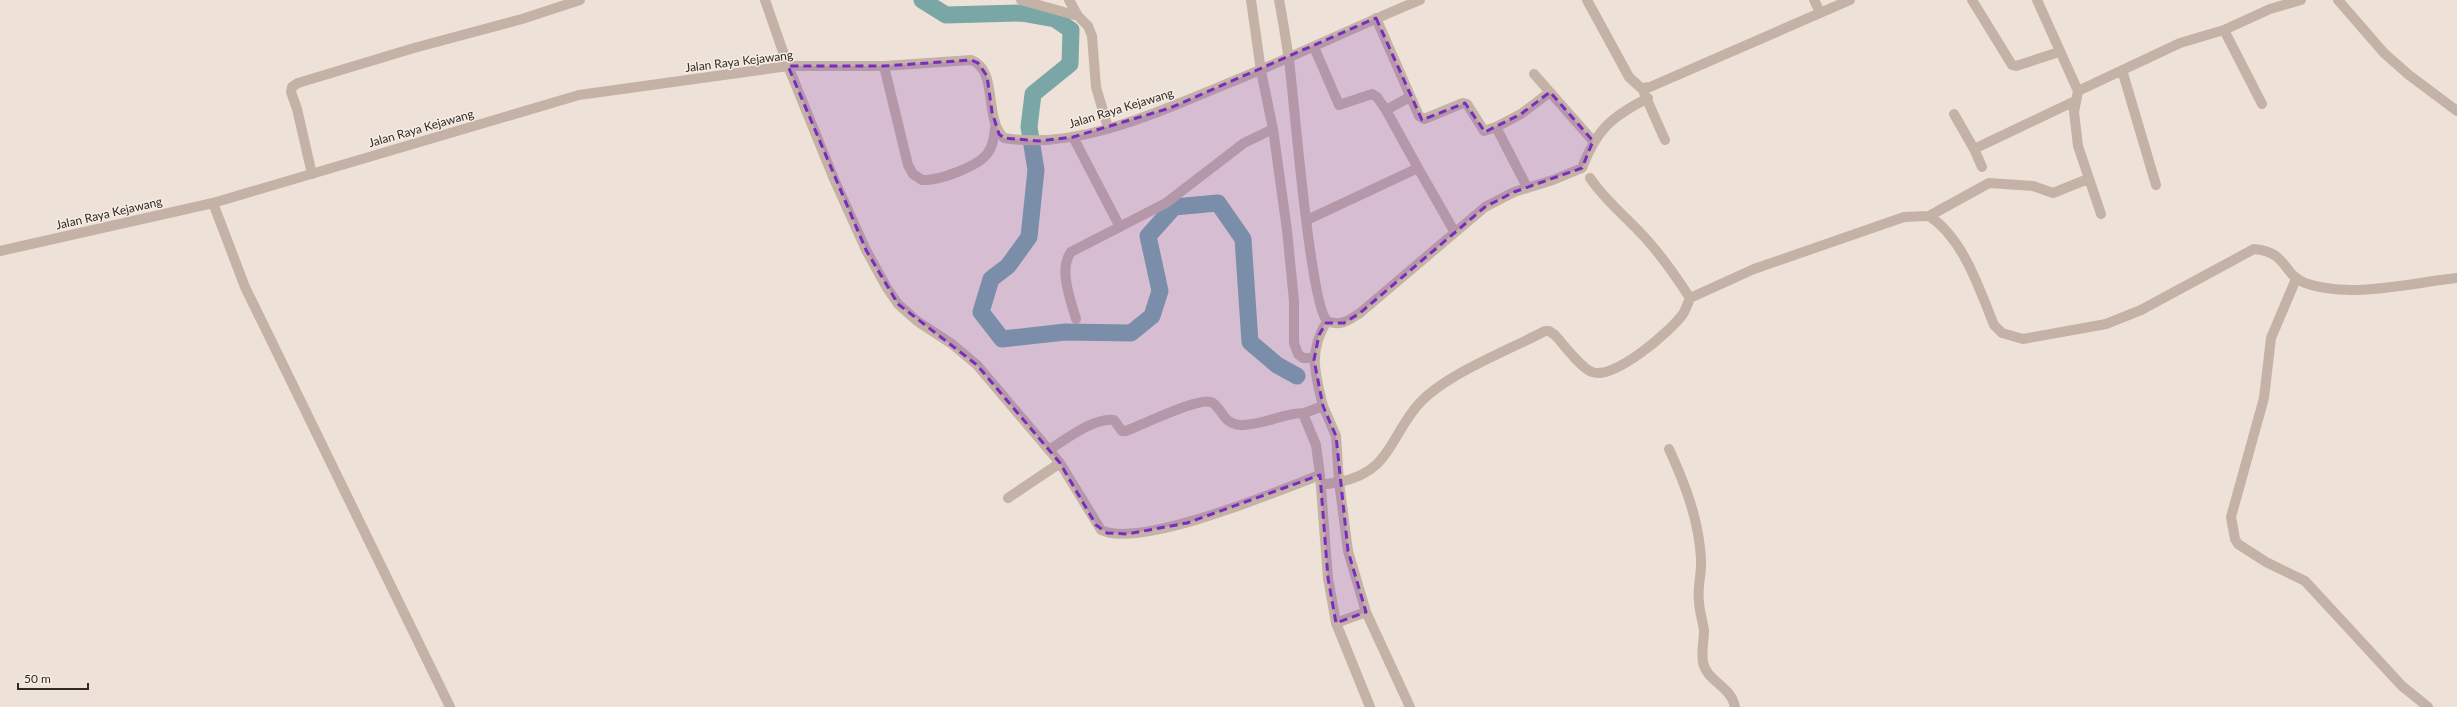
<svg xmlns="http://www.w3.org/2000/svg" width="2457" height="707" viewBox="0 0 2457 707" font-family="Lato,sans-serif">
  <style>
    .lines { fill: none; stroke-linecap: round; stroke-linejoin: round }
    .river { stroke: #7aa7a6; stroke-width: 17 }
    .minor { stroke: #c4b2a6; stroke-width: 10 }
    .tertiary { stroke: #c4b2a6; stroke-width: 10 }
    .marked { fill: #7b2cbf; fill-opacity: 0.2; stroke: #7b2cbf; stroke-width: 3; stroke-dasharray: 8 5; stroke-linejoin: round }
    .labels { text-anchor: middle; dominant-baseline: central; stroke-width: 3; stroke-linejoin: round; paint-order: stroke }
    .street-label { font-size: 12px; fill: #312926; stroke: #f6ede4 }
  </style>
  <rect width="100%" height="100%" fill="#eee2d8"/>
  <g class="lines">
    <path class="river" d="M922,0L946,15L1021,13L1055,19L1071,30L1070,64L1033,94L1029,127L1036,170L1029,237L1008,266L991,279L981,312L1002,339L1065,332L1131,333L1152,316L1160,291L1148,236L1174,207L1218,203L1243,239L1250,342L1277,365L1297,376"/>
    <path class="minor" d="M765,0L788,66L834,179L866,250L887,288L898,304L917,321L952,344L977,365L1060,463L1101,530C1140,549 1278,491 1320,475
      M1021,0L1078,16
      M1069,0L1078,16L1088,26L1092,36L1096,87L1108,128
      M1279,0C1283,20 1286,40 1289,60C1294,98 1310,304 1327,321C1308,352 1315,373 1323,406L1304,413V416L1316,445L1320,475L1328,578L1336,623L1370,707
      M1814,0L1820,12
      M1972,0L2012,65L2016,66L2059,52
      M2037,0L2078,91L2074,112L2078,146L2101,214
      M2338,0L2384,53L2409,75L2457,111
      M1376,18L1419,116L1424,119L1463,103L1467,104L1484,131L1496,127L1527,187
      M1314,47L1339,105L1372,94L1377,97L1386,110L1410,97
      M884,66L908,165L913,174L922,180C938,181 977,167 987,154C993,147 994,137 995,128
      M2122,70L2156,185
      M1261,71L1273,129L1287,230L1294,301V343L1298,354L1303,358H1314
      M1534,74L1593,141
      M2078,91L2180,43L2224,30
      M1644,93L1665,140
      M2262,104L2224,30L2270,9L2301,0
      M1386,110L1418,168
      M1954,114L1974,149
      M1496,127L1521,114L1550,92
      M1073,137L1120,227
      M1982,167L1974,149L2075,101
      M312,174L297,109L291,92L292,87L298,83L414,48L522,19L580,0
      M213,203L245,287L450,707
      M1929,216C1963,238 1979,288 1994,325L2002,333L2023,339L2106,324L2141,310L2254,249C2288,252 2282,274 2305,283C2350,299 2410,283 2457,278
      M1307,220L1418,168L1454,231
      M2296,279L2271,338L2264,398L2231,517L2235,539L2238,544L2266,562L2305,581L2402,686L2428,707
      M1690,298L1754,269L1904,217L1929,216L1989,183L2033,186L2053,193L2088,179
      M1076,319C1071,301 1058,269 1071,252L1166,203L1244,143L1273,129
      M1327,321C1341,327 1349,320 1360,313L1485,207L1514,192L1553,180L1582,168C1597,129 1611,117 1648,98
      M1669,449C1685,484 1699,520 1701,559C1702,573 1697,587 1699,601C1699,611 1703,621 1704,631C1704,641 1701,651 1703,662C1706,681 1732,687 1735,707
      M1049,450C1065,440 1094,417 1114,420L1122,431H1126C1140,426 1201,395 1213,403C1223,410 1223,424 1241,425C1262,426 1282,413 1304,413
      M1321,485L1339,482L1336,436L1323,406
      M1008,498L1060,463
      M1336,623L1366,612
      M1410,707L1366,612L1348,551L1339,482C1390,472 1389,439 1417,406C1443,375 1507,351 1545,331H1549L1555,335C1563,344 1581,368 1592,372C1613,381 1671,331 1683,314C1686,309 1688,303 1690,298C1677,278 1664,259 1648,241C1629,219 1606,202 1590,178"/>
    <path class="tertiary" d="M1251,0L1261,71
      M1587,0L1629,77L1641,88L1650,87L1850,0
      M0,251L213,203L579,95L788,66H884L971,60C999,70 983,118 1004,138C1075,150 1154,114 1219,87C1287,60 1352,28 1420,0"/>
  </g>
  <path class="marked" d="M1376,18L1422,120L1465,103L1485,132L1521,114L1550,92L1593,141L1582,168L1514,192L1485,207L1360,313L1344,323H1326L1319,335L1314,360L1323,406L1336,436L1348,551L1366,612L1336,623L1328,578L1320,475L1187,523L1127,534L1107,533L1096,525L1060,463L977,365L898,304L866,250L788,66H884L971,60L978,63L987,76L992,112L999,134L1004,138L1039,141L1073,137L1170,108Z"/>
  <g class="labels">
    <g class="street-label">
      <text transform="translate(739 61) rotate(-7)">Jalan Raya Kejawang</text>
      <text transform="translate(1121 108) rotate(-17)">Jalan Raya Kejawang</text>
      <text transform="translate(421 128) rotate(-16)">Jalan Raya Kejawang</text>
      <text transform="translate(109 213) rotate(-13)">Jalan Raya Kejawang</text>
    </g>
  </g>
  <path d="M18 683v6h70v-6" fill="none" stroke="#312926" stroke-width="2"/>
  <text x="24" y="683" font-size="12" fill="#312926" stroke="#f6ede4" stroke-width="3" paint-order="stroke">50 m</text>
</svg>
